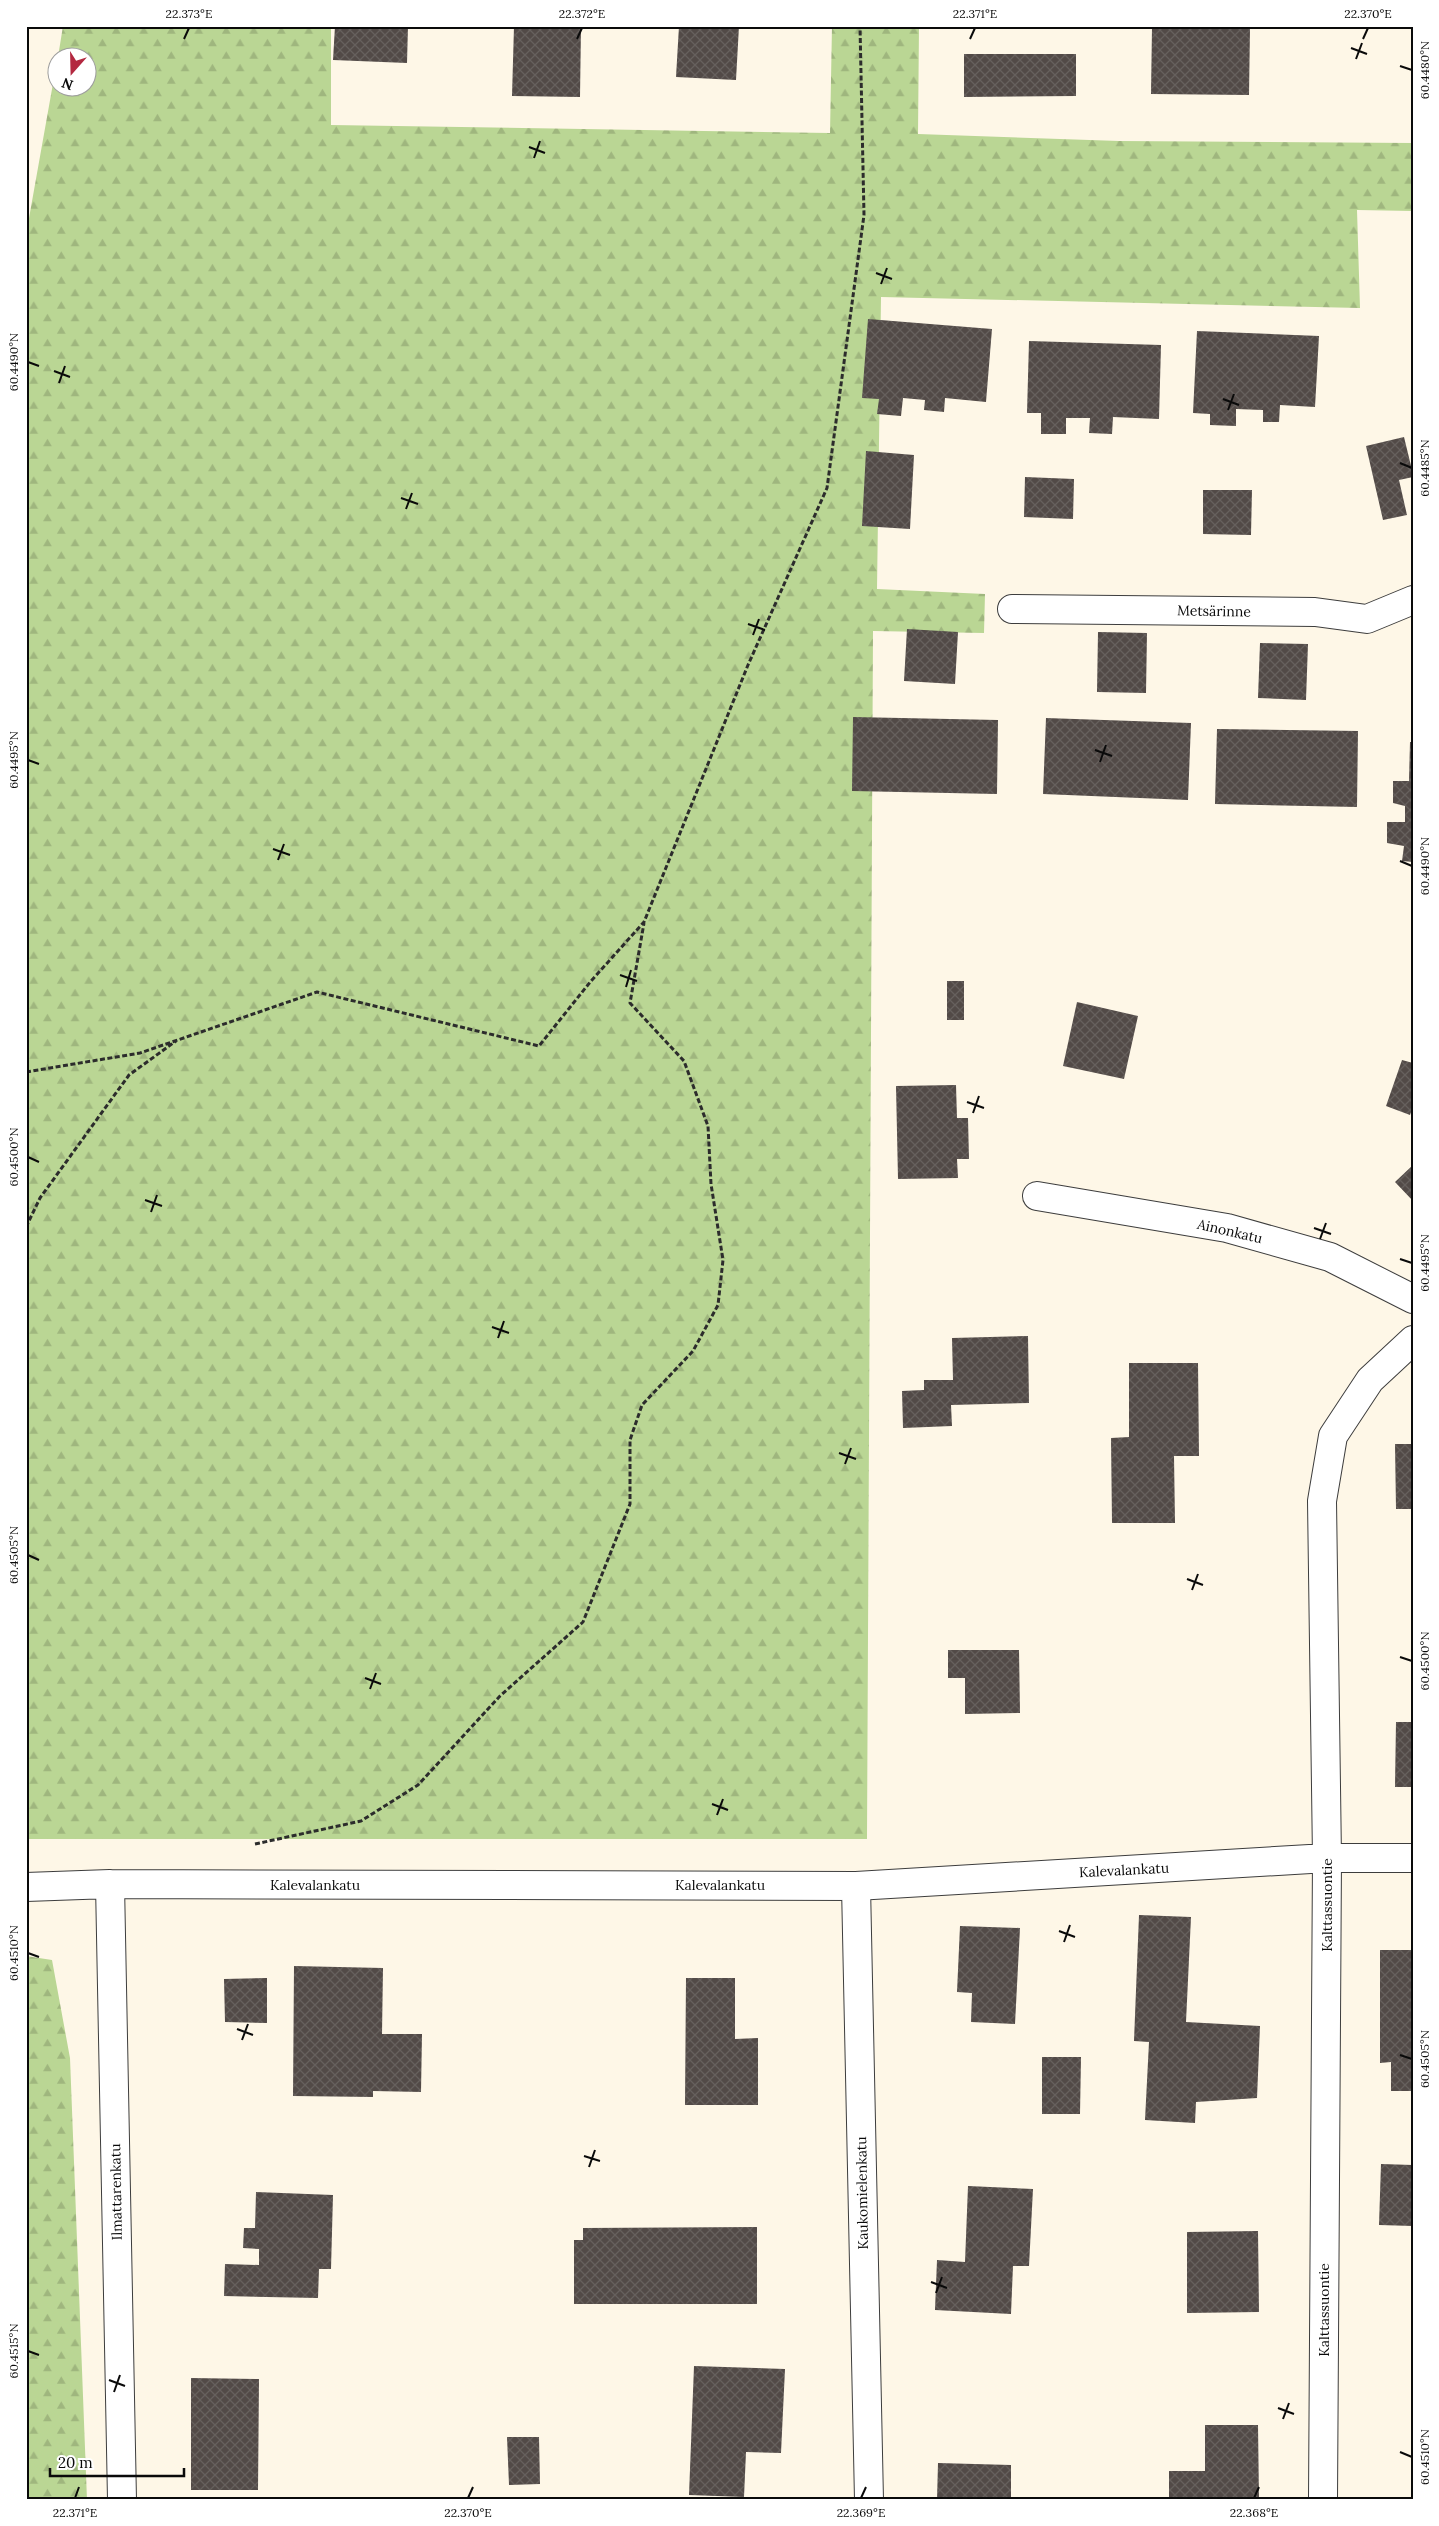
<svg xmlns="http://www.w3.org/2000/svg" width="1439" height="2526" viewBox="0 0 1439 2526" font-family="Lora,serif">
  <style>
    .forest { fill: url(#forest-firs) }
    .building { fill: url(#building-cross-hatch) }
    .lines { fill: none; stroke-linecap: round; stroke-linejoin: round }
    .minor-casing { stroke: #3d3d3d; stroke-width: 30 }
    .path { stroke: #2c2c2c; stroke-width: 3; stroke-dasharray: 5 2.5; stroke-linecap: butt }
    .minor { stroke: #fff; stroke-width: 28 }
    .ticks { fill: none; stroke: #0a0a0a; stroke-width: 2 }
    .labels { text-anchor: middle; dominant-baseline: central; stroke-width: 5; stroke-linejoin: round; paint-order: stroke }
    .street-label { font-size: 14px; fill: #0a0a0a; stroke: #fff }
    .neatline { fill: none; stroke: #0a0a0a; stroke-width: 2 }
    .ticks-label { font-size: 12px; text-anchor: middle; fill: #0a0a0a }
  </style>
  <defs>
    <pattern id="forest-firs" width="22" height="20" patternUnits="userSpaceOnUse" patternTransform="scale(1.25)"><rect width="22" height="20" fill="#bad694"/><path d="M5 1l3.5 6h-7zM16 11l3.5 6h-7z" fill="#9fb67e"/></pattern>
    <pattern id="building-cross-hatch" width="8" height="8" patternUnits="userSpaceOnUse" patternTransform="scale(1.25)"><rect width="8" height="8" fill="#524a47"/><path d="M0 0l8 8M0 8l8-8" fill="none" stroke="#66605d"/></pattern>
  </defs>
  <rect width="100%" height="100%" fill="#fef7e7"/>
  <path class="forest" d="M63,26H331V125L830,133L832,26H919L918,134L1119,141L1413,143V211L1357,210L1360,308L881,297L877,589L985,594L984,633L873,631L867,1839H26V235L57,61L58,88H88V58L58,57Z
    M26,1956L52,1960L70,2058L87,2500H26Z"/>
  <path class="building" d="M335,26H408L407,63L333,60Z
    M514,26H581L580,97L512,96Z
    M679,26H739L736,80L676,77Z
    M1152,27L1250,28L1249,95L1151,94Z
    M964,54H1076V96L964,97Z
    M868,319L992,329L986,402L945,398L944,412L924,410L925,400L903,398L901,416L877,414L879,399L862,398Z
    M1197,331L1319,336L1315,407L1280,405L1279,422H1263V410L1236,409V426L1210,425V414L1193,413Z
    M1029,341L1161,345L1159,419L1113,417L1112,434L1089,433L1090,418H1066V434H1041V413H1027Z
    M1404,437L1413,474V477L1399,480L1407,515L1383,520L1366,446Z
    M866,451L914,455L910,529L862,526Z
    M1025,477L1074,479L1073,519L1024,517Z
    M1203,490H1252L1251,535L1203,534Z
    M907,629L958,632L955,684L904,681Z
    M1098,632L1147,633L1146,693L1097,692Z
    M1260,643L1308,644L1306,700L1258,698Z
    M853,717L998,720L997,794L852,791Z
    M1046,718L1191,723L1188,800L1043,794Z
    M1217,729L1358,731L1357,807L1215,804Z
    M1410,742H1413V862L1402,861L1404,846L1387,843V822H1405V806L1393,803V781H1409Z
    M947,981H964V1020H947Z
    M1077,1002L1138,1016L1124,1079L1063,1066Z
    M1402,1060L1413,1063V1106L1410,1115L1386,1106Z
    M956,1085L957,1118H968L969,1159H957L958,1178L898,1179L896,1086Z
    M1413,1165V1201L1395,1182Z
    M1028,1336L1029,1403L951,1405L952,1426L903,1428L902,1391L924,1390V1380H953L952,1338Z
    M1129,1363H1198L1199,1456H1174L1175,1523H1112L1111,1438L1129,1437Z
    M1395,1444H1413V1509H1396Z
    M948,1650H1019L1020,1713L965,1714V1678H948Z
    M1396,1722H1413V1787H1395Z
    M1139,1915L1191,1917L1186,2022L1260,2026L1257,2098L1196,2102L1195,2123L1145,2120L1149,2042L1134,2041Z
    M960,1926L1020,1928L1015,2024L971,2022L972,1993L957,1992Z
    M1380,1950H1413V2091H1391V2062L1380,2063Z
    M294,1966L383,1968L382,2034H422L421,2092L373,2091V2097L293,2096Z
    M267,1978V2023L225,2022L224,1979Z
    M686,1978H735V2039L758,2038V2105H685Z
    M1042,2057H1081L1080,2114H1042Z
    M1381,2164L1413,2165V2226L1379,2225Z
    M968,2186L1033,2189L1029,2266H1013L1011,2314L935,2310L937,2260L965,2262Z
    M256,2192L333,2195L331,2269H319L318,2298L224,2296L225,2264L259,2265V2249L243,2248L244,2228H255Z
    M757,2227V2304H574V2240H583V2228Z
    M1258,2231L1259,2312L1187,2313V2232Z
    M694,2366L785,2369L781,2453L746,2452L744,2497L689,2495Z
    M191,2378L259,2379L258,2490H191Z
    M1205,2425H1258L1259,2500H1169V2471H1205Z
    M507,2437H539L540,2484L509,2485Z
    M938,2463L1011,2465V2500H937Z"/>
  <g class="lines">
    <g class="minor-casing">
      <path id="minor" d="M1012,609L1315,612L1367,619L1413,600
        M1037,1196L1227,1228L1330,1257L1413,1299
        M110,1884L122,2500
        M856,1886L869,2500
        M26,1887L110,1884L856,1886L1327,1858H1413
        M1323,2500L1327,1858L1322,1501L1333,1436L1370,1380L1413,1340"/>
    </g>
    <path class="path" d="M26,1072L140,1053L317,992L539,1046L591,981L644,922L748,665L827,488L864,215L860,26
      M26,1227L40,1198L129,1075L176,1041
      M255,1844L361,1821L418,1785L500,1696L583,1622L630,1504V1440L642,1405L693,1351L718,1305L723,1260L711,1184L708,1126L684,1061L630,1003L644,923"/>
    <use href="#minor" class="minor"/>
  </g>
  <path class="ticks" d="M184,39L189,28M577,39L582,28M970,39L975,28M1363,39L1368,28M1351,48L1367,54M1356,59L1362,43M1400,66L1412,70M529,147L545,153M534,158L540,141M876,273L892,279M881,284L887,268M28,362L39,366M54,371L70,377M59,383L65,366M1223,399L1239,405M1228,410L1234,394M1400,463L1412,468M401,498L418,504M406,509L412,493M748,624L765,630M753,635L759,619M1095,750L1112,756M28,760L39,764M1100,762L1106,745M273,849L290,855M278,860L284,844M1400,861L1412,866M620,975L637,981M626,987L631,970M967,1102L984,1108M973,1113L979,1096M28,1157L39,1162M145,1200L162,1206M151,1212L157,1195M1314,1228L1331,1234M1320,1239L1326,1223M1400,1259L1412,1263M492,1327L509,1333M498,1338L504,1321M839,1453L856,1459M845,1464L851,1448M28,1555L39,1560M1187,1579L1203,1585M1192,1590L1198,1574M1400,1657L1412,1661M365,1678L381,1684M370,1689L376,1673M712,1804L728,1810M717,1815L723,1799M1059,1931L1075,1937M1064,1942L1070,1925M28,1953L39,1957M237,2029L253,2035M242,2040L248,2024M1400,2055L1412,2059M584,2156L600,2161M589,2167L595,2150M931,2282L947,2288M936,2293L942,2277M28,2351L39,2355M109,2380L125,2386M114,2392L120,2375M1278,2408L1294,2414M1283,2419L1289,2403M1400,2452L1412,2457M75,2498L79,2487M468,2498L473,2487M861,2498L866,2487M1254,2498L1259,2487"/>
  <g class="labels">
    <g class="street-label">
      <text transform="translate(1214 611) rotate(1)">Metsärinne</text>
      <text transform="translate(1230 1231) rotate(13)">Ainonkatu</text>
      <text transform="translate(1124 1870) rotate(-3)">Kalevalankatu</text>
      <text x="315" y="1885">Kalevalankatu</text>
      <text x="720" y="1885">Kalevalankatu</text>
      <text transform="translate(1327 1905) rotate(-90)">Kalttassuontie</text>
      <text transform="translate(116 2192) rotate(-91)">Ilmattarenkatu</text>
      <text transform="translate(862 2193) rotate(-91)">Kaukomielenkatu</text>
      <text transform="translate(1324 2310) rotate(-90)">Kalttassuontie</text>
    </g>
  </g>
  <rect width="1439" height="2526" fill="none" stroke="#ffffff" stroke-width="55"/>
  <g transform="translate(72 72) rotate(200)"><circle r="24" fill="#ffffff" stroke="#9d9d9d"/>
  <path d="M0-4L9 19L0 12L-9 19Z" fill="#b32840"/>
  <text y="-8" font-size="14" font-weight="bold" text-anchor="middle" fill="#0a0a0a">N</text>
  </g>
  <path d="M50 2468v8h134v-8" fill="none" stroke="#0a0a0a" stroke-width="2.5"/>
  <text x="58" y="2468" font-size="15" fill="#0a0a0a" stroke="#ffffff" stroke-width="4" paint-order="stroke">20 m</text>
  <rect x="28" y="28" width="1384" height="2470" class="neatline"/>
  <g class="ticks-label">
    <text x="189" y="18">22.373°E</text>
    <text x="582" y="18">22.372°E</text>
    <text x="975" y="18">22.371°E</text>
    <text x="1368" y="18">22.370°E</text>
    <text transform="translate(1425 70) rotate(-90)" y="4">60.4480°N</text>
    <text transform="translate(14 362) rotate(-90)" y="4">60.4490°N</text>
    <text transform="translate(1425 468) rotate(-90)" y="4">60.4485°N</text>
    <text transform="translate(14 760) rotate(-90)" y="4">60.4495°N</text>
    <text transform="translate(1425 866) rotate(-90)" y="4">60.4490°N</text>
    <text transform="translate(14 1157) rotate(-90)" y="4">60.4500°N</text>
    <text transform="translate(1425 1263) rotate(-90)" y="4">60.4495°N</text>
    <text transform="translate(14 1555) rotate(-90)" y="4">60.4505°N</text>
    <text transform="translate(1425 1661) rotate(-90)" y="4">60.4500°N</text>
    <text transform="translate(14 1953) rotate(-90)" y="4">60.4510°N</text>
    <text transform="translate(1425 2059) rotate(-90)" y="4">60.4505°N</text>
    <text transform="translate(14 2351) rotate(-90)" y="4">60.4515°N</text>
    <text transform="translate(1425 2457) rotate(-90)" y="4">60.4510°N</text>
    <text x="75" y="2517">22.371°E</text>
    <text x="468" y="2517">22.370°E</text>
    <text x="861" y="2517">22.369°E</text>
    <text x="1254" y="2517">22.368°E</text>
  </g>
</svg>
